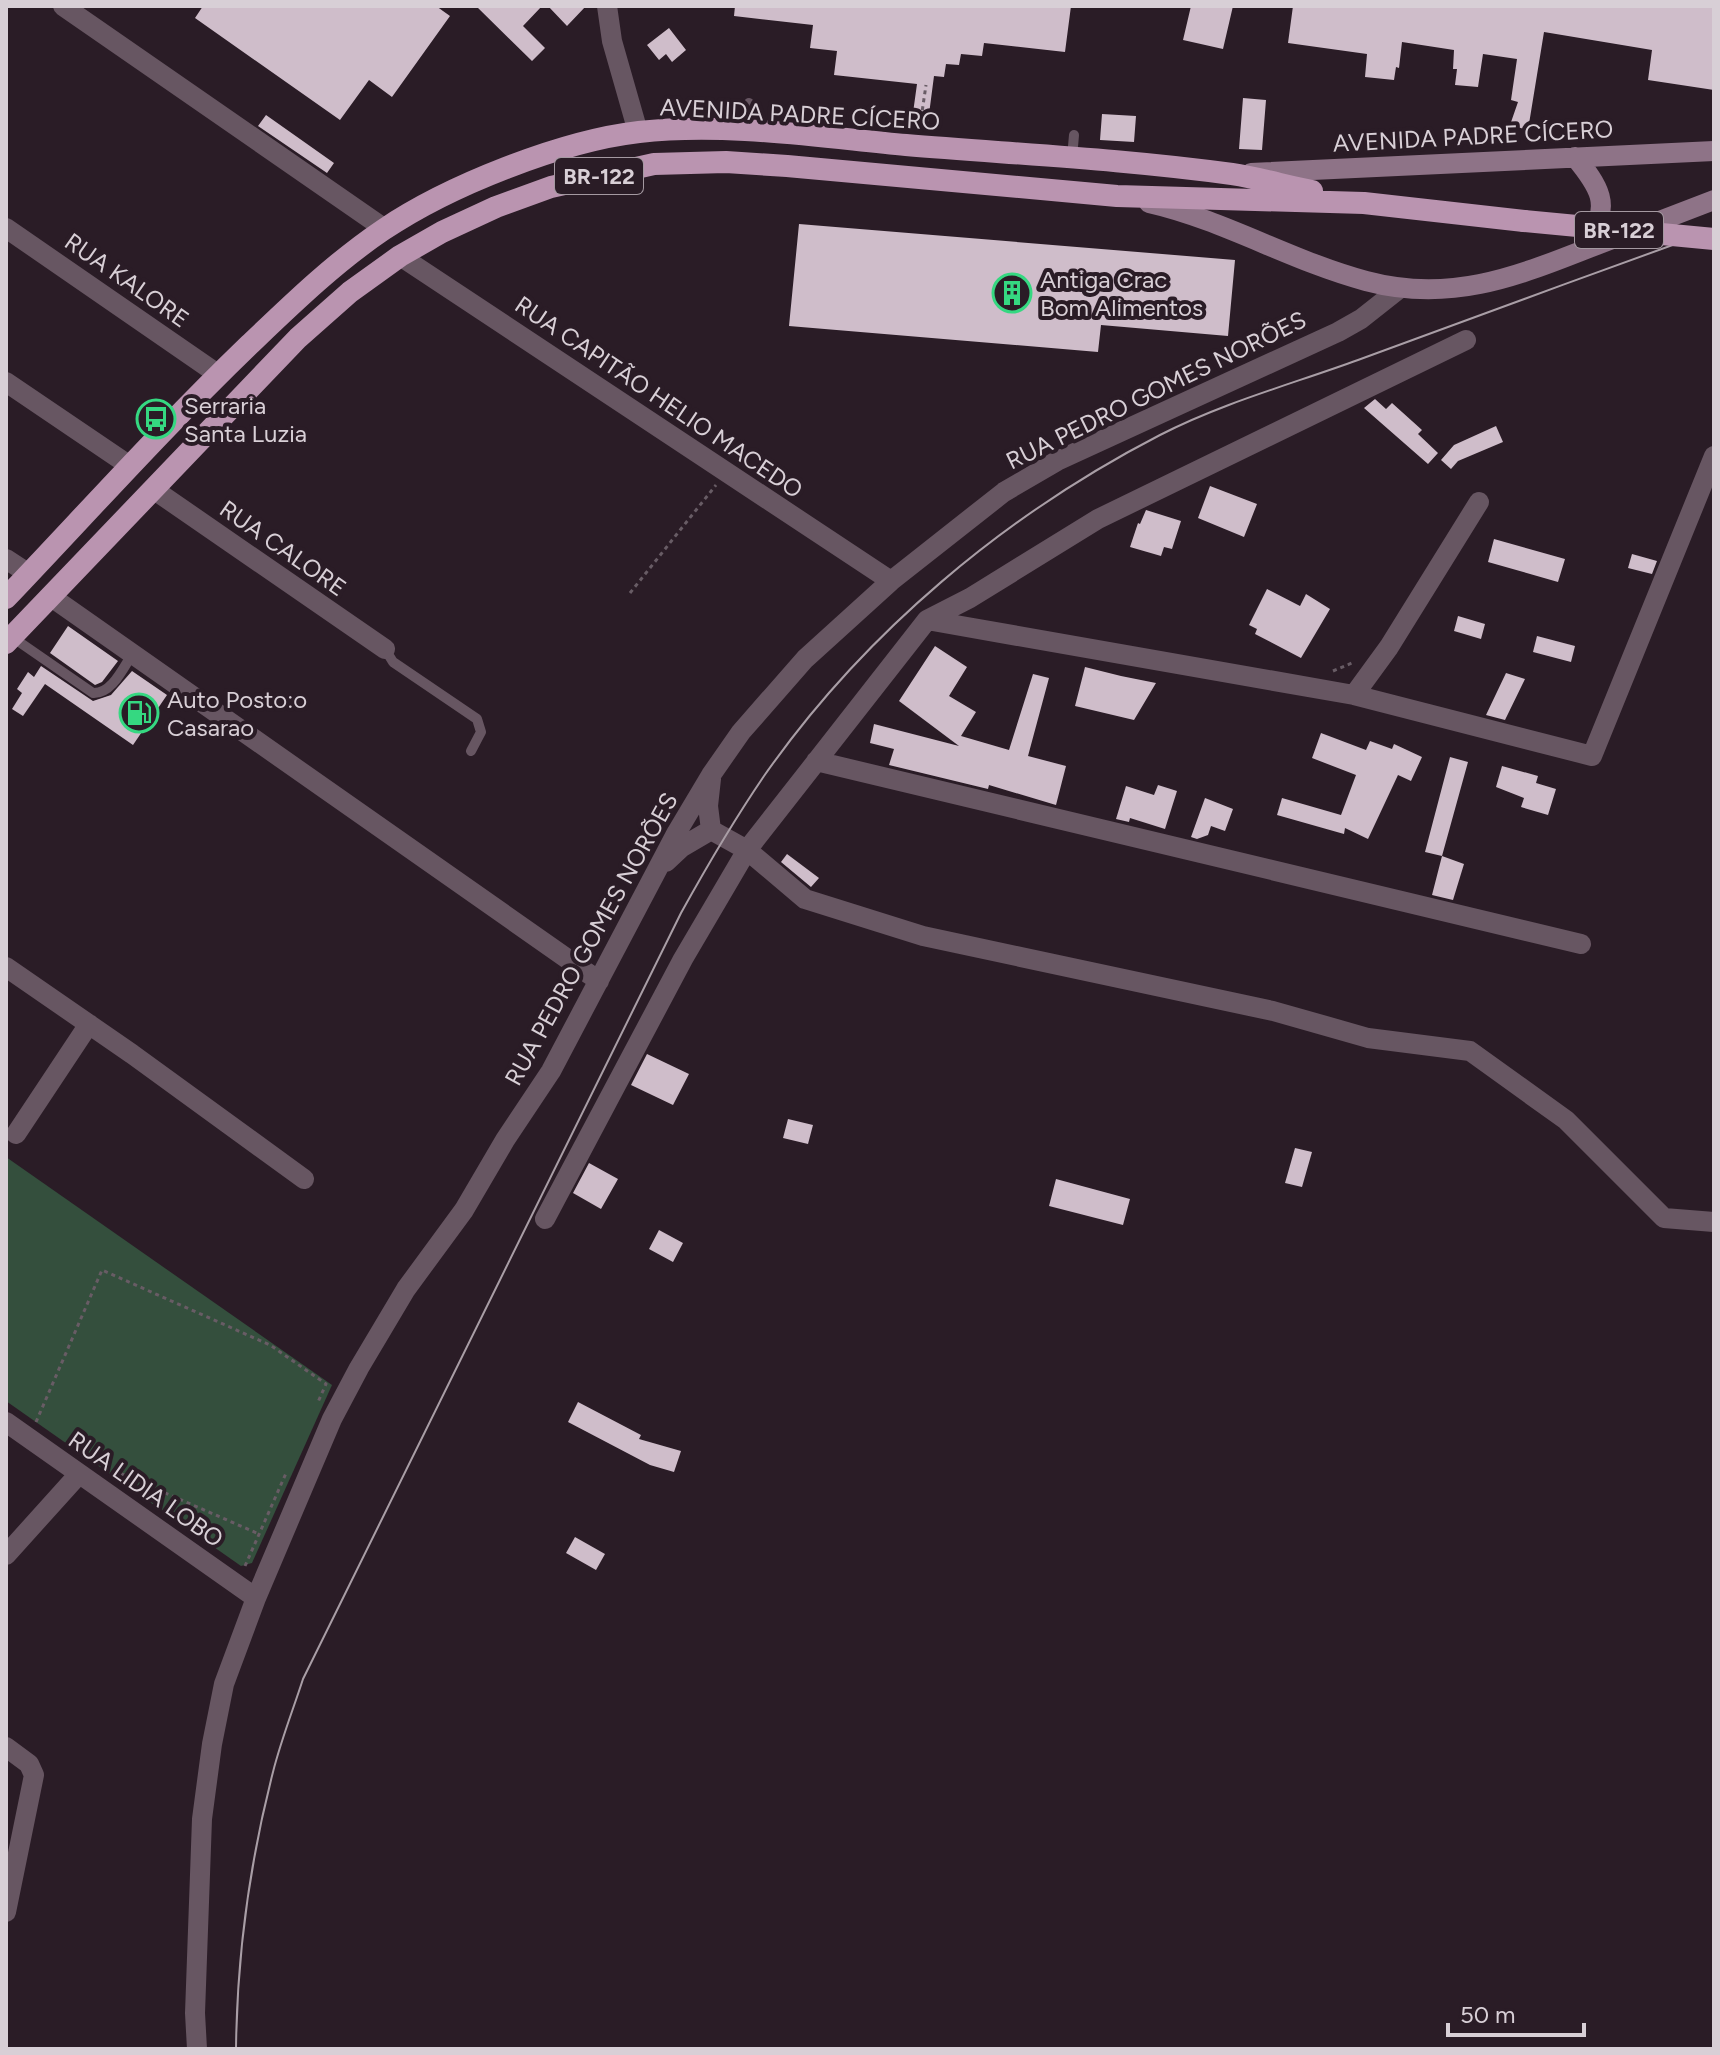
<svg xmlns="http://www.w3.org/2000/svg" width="1720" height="2055" viewBox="0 0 1720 2055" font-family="Figtree,sans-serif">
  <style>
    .green { fill: #344f3d }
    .building { fill: #cfbdca }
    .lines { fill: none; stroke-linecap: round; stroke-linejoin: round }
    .path { stroke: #685c65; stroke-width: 3; stroke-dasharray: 4 4; stroke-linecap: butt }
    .service { stroke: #675662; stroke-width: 10 }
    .minor { stroke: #675662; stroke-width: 20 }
    .tertiary { stroke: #675662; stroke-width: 20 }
    .secondary { stroke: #8e7387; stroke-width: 20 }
    .trunk { stroke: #ba94b0; stroke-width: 22 }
    .tram { stroke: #a99ea6; stroke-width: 2 }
    .trunk-bridge { stroke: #ba94b0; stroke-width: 22 }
    .labels { text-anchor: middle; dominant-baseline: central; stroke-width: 8; stroke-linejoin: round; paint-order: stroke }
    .shield { fill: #2a1c26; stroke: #a499a1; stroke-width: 2 }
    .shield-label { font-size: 22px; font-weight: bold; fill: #d8cfd6 }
    .street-label { font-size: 24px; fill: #d8cfd6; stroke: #2a1c26 }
    .poi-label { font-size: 24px; fill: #d8cfd6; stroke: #2a1c26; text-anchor: start }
  </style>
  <rect width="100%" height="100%" fill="#2a1c26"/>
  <path class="green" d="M6,1157L332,1385L252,1563L241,1566L6,1401Z"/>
  <path class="building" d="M203,6H436L450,16L392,97L369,80L340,120L195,18Z
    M476,6H542L523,26L545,48L532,61Z
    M548,6H586L567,26Z
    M735,6H1071L1065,52L984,43L982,56L961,54L959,65L946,64L944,77L934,76L928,122L912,120L917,84L834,75L837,51L810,48L813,25L734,16Z
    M1191,6H1233L1223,49L1183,40Z
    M1293,6H1714V90L1648,80L1652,50L1544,32L1528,130L1510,125L1518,102L1511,100L1517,59L1483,54L1478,87L1455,85L1457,69H1453L1454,50L1402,42L1399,68L1396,67L1394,80L1365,77L1367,54L1288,43Z
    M669,28L686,50L672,62L666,54L659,60L647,45Z
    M1243,98L1266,100L1262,150L1239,149Z
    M1102,114L1136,116L1134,142L1100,140Z
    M266,115L334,163L327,173L258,126Z
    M799,224L1235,260L1228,336L1101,325L1098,352L789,326Z
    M1375,399L1386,409L1392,403L1422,430L1418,434L1438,453L1428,464L1364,408Z
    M1496,426L1503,442L1458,461L1451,469L1441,460L1454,445Z
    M1210,486L1257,504L1244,537L1198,518Z
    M1146,510L1181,521L1172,549L1164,547L1161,556L1130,547L1138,523L1140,524Z
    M1494,539L1565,559L1558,582L1488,562Z
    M1632,554L1657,561L1652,574L1628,568Z
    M1267,589L1300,606L1306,594L1330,609L1301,658L1255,634L1257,629L1249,625Z
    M1458,616L1485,624L1481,639L1454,631Z
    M68,626L118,661L102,682L95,685L50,653Z
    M1537,636L1575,646L1571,662L1533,652Z
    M935,646L967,667L949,696L976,712L961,736L1009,750L1033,674L1049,678L1028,756L1066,766L1056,805L989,785L988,789L889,765L894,749L870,743L874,724L959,746L899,701Z
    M41,666L93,701L111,695L132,671L167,695L133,745L45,684L23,716L12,709L22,693L17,689L28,672L34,677Z
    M1085,667L1121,676L1156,683L1134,720L1075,706Z
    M1506,673L1525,679L1505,720L1486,715Z
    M1321,733L1366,750L1370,741L1392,749L1394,744L1422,757L1411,781L1398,775L1368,839L1345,828L1344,834L1277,815L1282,798L1341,815L1356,775L1312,758Z
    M1450,757L1468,762L1442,856L1425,852Z
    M1502,766L1538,776L1536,783L1556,789L1548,815L1521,807L1524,798L1496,787Z
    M1158,785L1177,791L1165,829L1130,818L1129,822L1116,819L1126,786L1154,795Z
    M1205,798L1233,809L1225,831L1211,826L1208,835L1197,839L1191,837Z
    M787,854L819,878L811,887L781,862Z
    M1442,856L1464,864L1453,900L1432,895Z
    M647,1054L689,1074L673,1105L631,1085Z
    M788,1119L813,1125L808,1144L783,1138Z
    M1295,1148L1312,1152L1302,1187L1285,1183Z
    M589,1163L618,1179L601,1209L573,1193Z
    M1056,1179L1130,1199L1123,1225L1049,1206Z
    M659,1230L683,1243L673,1262L649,1249Z
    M578,1402L641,1435L639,1439L681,1451L674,1472L650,1465L568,1422Z
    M575,1537L605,1554L596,1570L566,1553Z"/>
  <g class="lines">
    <path class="path" d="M920,126L926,85
      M630,593L716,485
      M1333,671L1352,663
      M36,1422L102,1270L270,1345L326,1384L318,1402
      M106,1467L259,1534
      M245,1566L287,1471"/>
    <path class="service" d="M748,129L749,103
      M1072,158L1074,135
      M12,637L93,693C112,694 123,668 133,653
      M385,649L393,662L477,719L481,732L471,751"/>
    <path class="minor" d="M63,6L385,229
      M607,6L612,41L638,132
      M6,228L219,375
      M400,256L891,581
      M153,489L385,649
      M6,559L29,574
      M50,596L599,981
      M927,620L1354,695L1592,756L1714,456
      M1354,695L1389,647L1479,502
      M816,761L1581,944
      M711,779L708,806L711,830L747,850L805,899L923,936L1273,1011L1368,1038L1470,1051L1566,1120L1664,1218L1714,1222
      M666,862L682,847L711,830
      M6,967L132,1054L304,1179
      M16,1134L89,1024
      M545,1219L683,959L747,850L927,620L970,598L1098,519L1466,340
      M6,1422L256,1598
      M6,1555L79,1474
      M6,1747L29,1764L34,1775L6,1912
      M197,2049L195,2013L202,1819L212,1744L224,1684L256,1598L332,1419L359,1368L406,1289L464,1210L505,1140L551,1071L677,832L711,775L741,732L805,659L891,581L1004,492L1057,461L1338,332L1361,319L1399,289"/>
    <path class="tertiary" d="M6,382L130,466"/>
    <path class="secondary" d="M1575,157C1599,186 1612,205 1589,239
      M1251,173L1714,151
      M1149,203C1224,220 1291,261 1366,281C1448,303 1513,278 1589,248C1631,232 1672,216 1714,200"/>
    <path class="trunk" d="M6,598C86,514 164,427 248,346C291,305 334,263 383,230C448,186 561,141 639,132C725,122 820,137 906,145C1014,154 1124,159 1232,174C1259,178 1286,186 1312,191
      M6,643L298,338L350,292L400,256L442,232L496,207L551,187L654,164L726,162L787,166L1117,196L1364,203L1524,221"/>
    <path class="tram" d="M236,2049C237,1957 250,1861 273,1772C281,1740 293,1710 303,1679L681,913C707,866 734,820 764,776C864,633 1005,515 1160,435C1222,403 1292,384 1358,360C1477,316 1595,273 1714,230"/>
    <path class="trunk-bridge" d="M1524,221L1714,239"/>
  </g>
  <defs>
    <g id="building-ring" transform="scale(2)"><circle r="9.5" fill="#2a1c26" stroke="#35d881" stroke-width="1.5"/><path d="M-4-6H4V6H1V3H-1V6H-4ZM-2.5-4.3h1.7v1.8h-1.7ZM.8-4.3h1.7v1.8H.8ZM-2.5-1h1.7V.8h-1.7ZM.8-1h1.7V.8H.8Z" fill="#35d881"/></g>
    <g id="bus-ring" transform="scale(2)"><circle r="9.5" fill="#2a1c26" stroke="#35d881" stroke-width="1.5"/><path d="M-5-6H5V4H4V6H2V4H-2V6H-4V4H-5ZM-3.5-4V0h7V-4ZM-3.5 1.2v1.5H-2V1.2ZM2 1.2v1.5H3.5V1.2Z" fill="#35d881"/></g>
    <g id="fuel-ring" transform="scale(2)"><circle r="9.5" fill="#2a1c26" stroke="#35d881" stroke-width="1.5"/><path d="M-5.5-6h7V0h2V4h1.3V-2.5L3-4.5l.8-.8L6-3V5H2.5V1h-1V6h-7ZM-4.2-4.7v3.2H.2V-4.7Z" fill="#35d881"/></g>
  </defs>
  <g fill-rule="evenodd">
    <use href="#building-ring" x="1012" y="293"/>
    <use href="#bus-ring" x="156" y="419"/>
    <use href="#fuel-ring" x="139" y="713"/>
  </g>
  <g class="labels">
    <g class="shield">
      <rect x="555" y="158" width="88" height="36" rx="6"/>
      <rect x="1575" y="212" width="88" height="36" rx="6"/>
    </g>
    <g class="shield-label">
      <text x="599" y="176">BR-122</text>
      <text x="1619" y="230">BR-122</text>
    </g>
    <g class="street-label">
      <text transform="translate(800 114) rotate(3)">AVENIDA PADRE CÍCERO</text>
      <text transform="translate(1473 136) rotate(-3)">AVENIDA PADRE CÍCERO</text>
      <text transform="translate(127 280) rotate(35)">RUA KALORE</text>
      <text transform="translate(1156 390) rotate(-26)">RUA PEDRO GOMES NORÕES</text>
      <text transform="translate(659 397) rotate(34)">RUA CAPITÃO HELIO MACEDO</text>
      <text transform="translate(283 548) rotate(35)">RUA CALORE</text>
      <text transform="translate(591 939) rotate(-61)">RUA PEDRO GOMES NORÕES</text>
      <text transform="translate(146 1489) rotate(35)">RUA LIDIA LOBO</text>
    </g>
    <g class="poi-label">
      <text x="1040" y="279">Antiga Crac<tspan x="1040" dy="28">Bom Alimentos</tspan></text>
      <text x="184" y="405">Serraria<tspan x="184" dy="28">Santa Luzia</tspan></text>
      <text x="167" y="699">Auto Posto:o<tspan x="167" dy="28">Casarao</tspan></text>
    </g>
  </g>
  <rect width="1720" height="2055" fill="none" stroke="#d8cfd6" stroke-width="16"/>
  <path d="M1448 2023v12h136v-12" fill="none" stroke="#d8cfd6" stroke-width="4"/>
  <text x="1460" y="2023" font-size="24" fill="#d8cfd6" stroke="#2a1c26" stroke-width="6" paint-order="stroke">50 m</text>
</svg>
